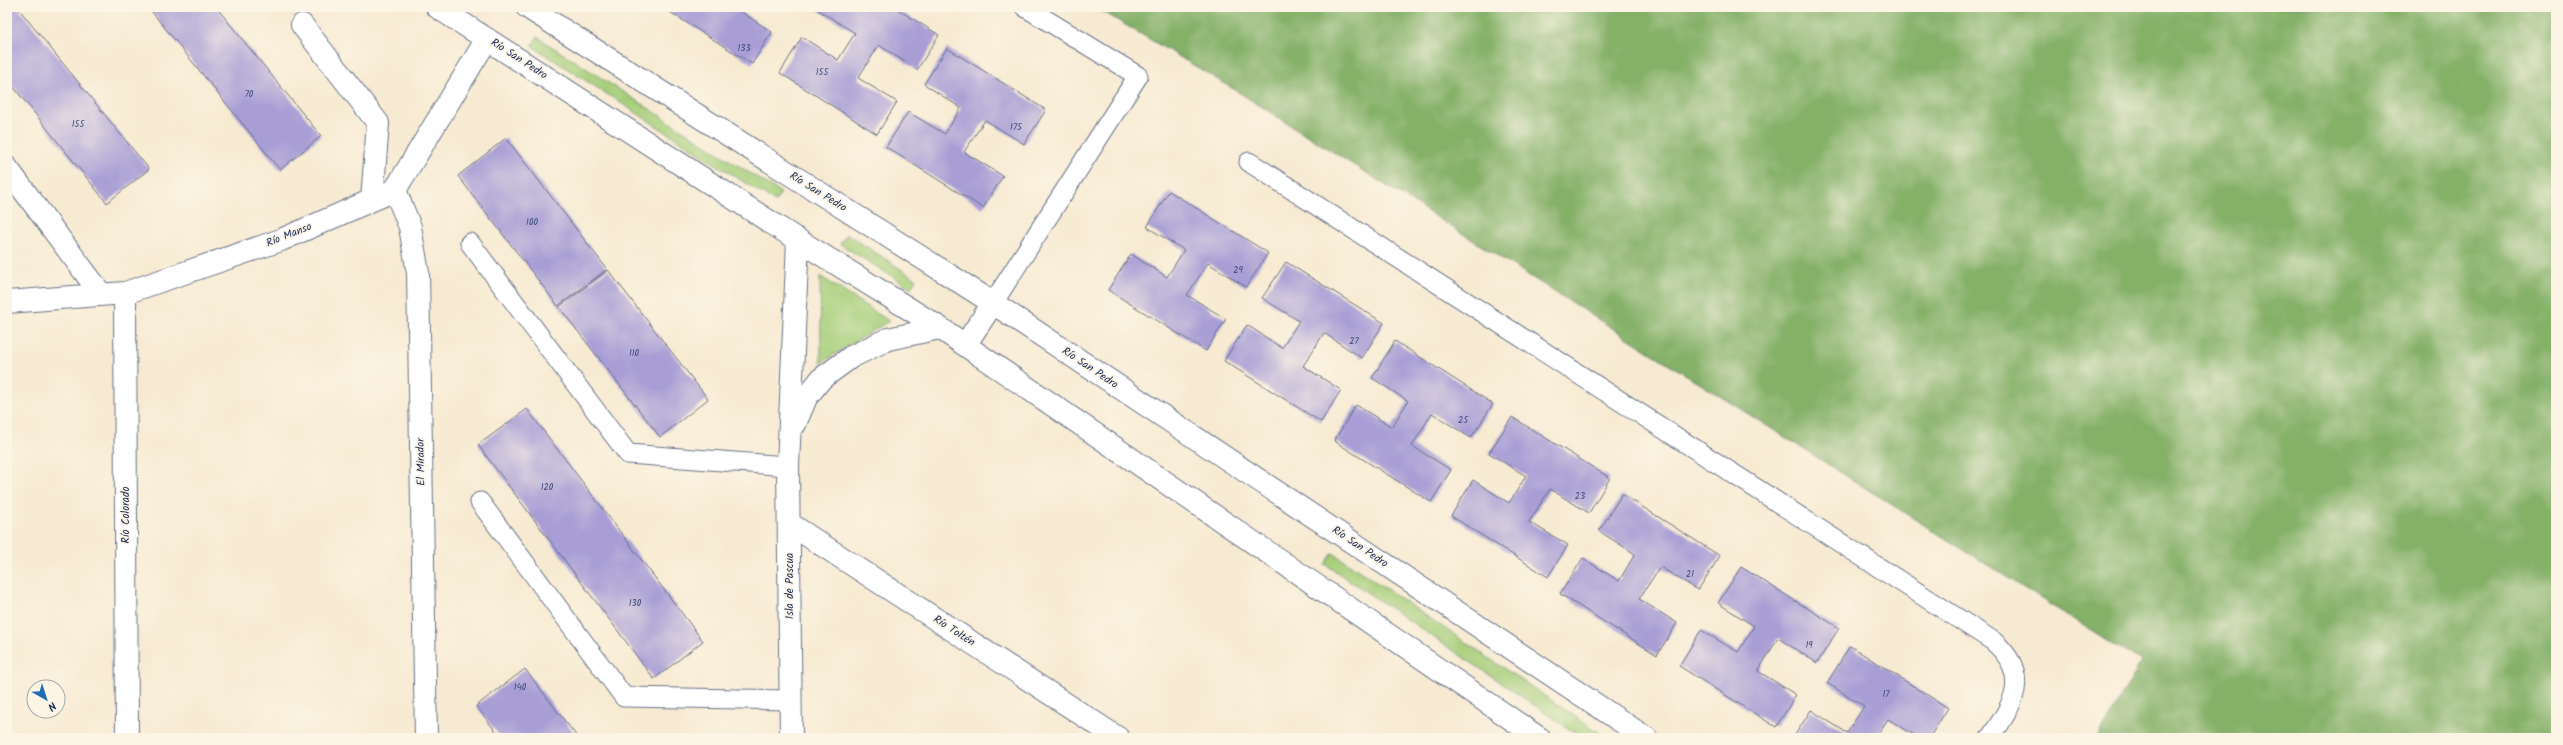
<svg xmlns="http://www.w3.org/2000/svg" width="2563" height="745" viewBox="0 0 2563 745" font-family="Kalam,sans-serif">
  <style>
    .green { fill: #a5cd78; stroke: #607e6b }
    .forest { fill: #84b068; stroke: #507063 }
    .building { fill: #a89ed5 }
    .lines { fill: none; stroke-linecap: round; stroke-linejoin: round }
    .lane-casing { stroke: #687087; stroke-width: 21 }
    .street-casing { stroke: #687087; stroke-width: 24 }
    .lane { stroke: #fff; stroke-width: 19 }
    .street { stroke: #fff; stroke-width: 22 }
    .labels { text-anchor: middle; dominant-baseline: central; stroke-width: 3.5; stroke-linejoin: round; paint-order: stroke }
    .number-label { font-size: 9px; fill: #3e4b7c }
    .street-label { font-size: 11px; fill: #1b2f5e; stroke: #fcf5e5 }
  </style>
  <rect width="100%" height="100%" fill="#fcf5e5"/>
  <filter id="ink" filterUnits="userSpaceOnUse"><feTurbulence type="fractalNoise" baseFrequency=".025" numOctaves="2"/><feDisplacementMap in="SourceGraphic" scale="8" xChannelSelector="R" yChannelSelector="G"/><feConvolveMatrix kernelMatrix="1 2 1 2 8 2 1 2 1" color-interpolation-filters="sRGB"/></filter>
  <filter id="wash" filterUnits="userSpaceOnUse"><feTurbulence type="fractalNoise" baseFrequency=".012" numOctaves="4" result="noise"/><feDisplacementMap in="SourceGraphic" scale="16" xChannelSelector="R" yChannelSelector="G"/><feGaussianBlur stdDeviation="0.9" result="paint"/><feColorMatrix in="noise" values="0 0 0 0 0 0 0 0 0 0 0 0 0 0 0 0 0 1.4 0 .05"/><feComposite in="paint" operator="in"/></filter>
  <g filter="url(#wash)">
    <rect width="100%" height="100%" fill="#f7ead2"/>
    <path class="green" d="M537,37L781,193L775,202L532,46Z
      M847,234L916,279L911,288L840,244Z
      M820,276L889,321L821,363Z
      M1333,553L1607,738H1583L1325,564Z"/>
    <path class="forest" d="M1095,7H2556V738H2097L2141,662L1227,85Z"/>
    <g id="blocks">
      <path class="building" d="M7,7H17L149,169L107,203L7,79Z
        M148,7H216L321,136L280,170Z
        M662,7H734L772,32L752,64Z
        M820,7H894L939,35L917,70L879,45L858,78L897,102L877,134L780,73L802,37L838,60L855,33L818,10Z
        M947,48L1046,110L1024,144L985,120L964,152L1003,176L983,208L886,147L908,112L945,134L961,108L924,84Z
        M506,138L607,269L558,306L458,176Z
        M1169,191L1268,253L1246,287L1208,263L1187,295L1226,319L1206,351L1108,290L1131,254L1167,277L1184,250L1147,227Z
        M1286,262L1384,323L1362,358L1324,333L1303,366L1341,390L1321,422L1224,361L1247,325L1282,348L1299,321L1262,298Z
        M608,270L708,399L660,437L559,307Z
        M1395,341L1493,404L1471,438L1432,413L1412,446L1451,470L1431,502L1334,441L1356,405L1392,427L1408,401L1372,378Z
        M527,409L703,641L654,679L478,445Z
        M1512,417L1610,478L1589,513L1550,489L1529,522L1568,545L1548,577L1451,516L1473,480L1509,503L1526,476L1489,453Z
        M1622,494L1720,556L1698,590L1660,567L1639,599L1677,623L1657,655L1560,594L1583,558L1619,581L1635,554L1599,531Z
        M1741,567L1839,628L1817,663L1778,638L1758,671L1796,695L1776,727L1679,666L1701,630L1738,652L1754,626L1718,603Z
        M1850,646L1948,708L1929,738H1919L1888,719L1875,738H1793L1811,710L1847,733L1864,706L1827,683Z
        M525,669L578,738H501L476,706Z"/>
    </g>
  </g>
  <g filter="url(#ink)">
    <use href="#blocks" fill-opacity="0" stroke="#687087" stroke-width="1"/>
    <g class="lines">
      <g class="lane-casing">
        <path id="lane" d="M1249,162L1993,641C2032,675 2014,703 1990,738
          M470,243L628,454L788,466
          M993,303L1138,76L1025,7
          M480,502L624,697L791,700"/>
      </g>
      <g class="street-casing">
        <path id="street" d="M437,7L798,240L940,328L1539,738
          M527,7L993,303L1646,738
          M302,25L378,123L372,200
          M7,168L101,294
          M395,190L410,227L418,273L426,738
          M125,293L127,738
          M7,302L125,293L281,240L395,190L487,39
          M965,345L993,303
          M795,424L806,398L821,379L851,357L888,339L940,328
          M790,524L1118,738
          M791,738L788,466L798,240"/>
      </g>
      <use href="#lane" class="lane"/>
      <use href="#street" class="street"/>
    </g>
  </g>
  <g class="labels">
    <g class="number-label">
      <text x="744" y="48">133</text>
      <text x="822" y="72">155</text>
      <text x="249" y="94">70</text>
      <text x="78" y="124">155</text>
      <text x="1016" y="127">175</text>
      <text x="532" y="222">100</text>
      <text x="1238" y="270">29</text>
      <text x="1354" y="341">27</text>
      <text x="634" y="353">110</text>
      <text x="1463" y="420">25</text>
      <text x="547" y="487">120</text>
      <text x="1580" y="496">23</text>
      <text x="1690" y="574">21</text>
      <text x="635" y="603">130</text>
      <text x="1809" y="645">19</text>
      <text x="520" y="687">140</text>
      <text x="1886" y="694">17</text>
    </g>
    <g class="street-label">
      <text transform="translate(519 59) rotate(33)">Río San Pedro</text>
      <text transform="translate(818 192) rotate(32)">Río San Pedro</text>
      <text transform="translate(289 235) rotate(-22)">Río Manso</text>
      <text transform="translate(1090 368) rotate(34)">Río San Pedro</text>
      <text transform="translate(421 462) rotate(-91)">El Mirador</text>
      <text transform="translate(126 515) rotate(-90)">Río Colorado</text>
      <text transform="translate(1360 547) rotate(34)">Río San Pedro</text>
      <text transform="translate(790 586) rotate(-90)">Isla de Pascua</text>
      <text transform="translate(954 631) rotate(33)">Río Toltén</text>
    </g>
  </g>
  <rect width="2563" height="745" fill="none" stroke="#fcf5e5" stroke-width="24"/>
  <g transform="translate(46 699) rotate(141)"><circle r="19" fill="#fcf5e5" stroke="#a2a6af"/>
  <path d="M0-3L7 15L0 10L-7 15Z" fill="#1f6fb2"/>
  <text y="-6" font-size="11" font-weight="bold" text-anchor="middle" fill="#1b2f5e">N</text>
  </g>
</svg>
